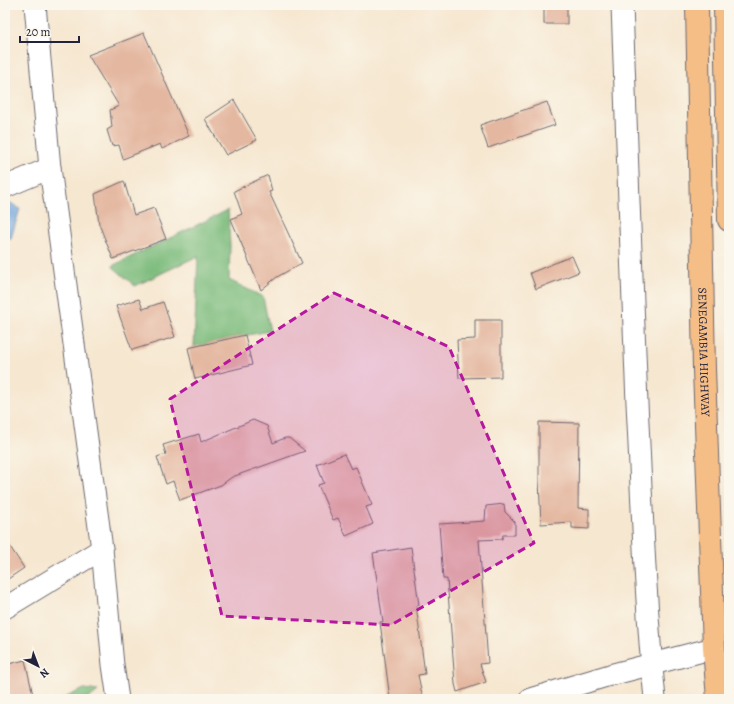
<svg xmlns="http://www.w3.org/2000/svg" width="734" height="704" font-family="Alegreya,serif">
  <rect width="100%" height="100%" fill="#fbf7ec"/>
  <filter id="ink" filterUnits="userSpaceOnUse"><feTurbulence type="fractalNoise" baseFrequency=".025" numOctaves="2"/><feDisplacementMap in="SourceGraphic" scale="8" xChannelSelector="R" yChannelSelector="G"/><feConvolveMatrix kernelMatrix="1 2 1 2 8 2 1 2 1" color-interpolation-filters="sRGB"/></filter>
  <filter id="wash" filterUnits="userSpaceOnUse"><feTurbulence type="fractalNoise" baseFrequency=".012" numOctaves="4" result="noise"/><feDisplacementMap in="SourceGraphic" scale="16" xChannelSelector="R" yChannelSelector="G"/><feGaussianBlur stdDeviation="0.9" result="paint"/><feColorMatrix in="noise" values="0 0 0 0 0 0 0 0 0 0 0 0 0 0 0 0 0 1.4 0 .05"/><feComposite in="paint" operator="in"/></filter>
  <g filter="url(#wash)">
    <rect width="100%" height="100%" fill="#f6e7d0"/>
    <g fill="#7dbc7d" stroke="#506f5c">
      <polygon points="228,210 230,246 229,280 263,297 270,331 236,337 194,347 198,256 135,286 112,266"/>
      <polygon points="84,689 98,691 88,699 62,699"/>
    </g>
    <polygon fill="#6ea2da" stroke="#48628a" points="11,203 20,209 11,238 5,239 5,208"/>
    <g id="blocks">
      <g fill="#e4b7a0">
        <rect x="544" y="5" width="23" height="19"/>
        <polygon points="144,33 189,136 162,149 160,144 123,159 119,145 112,146 107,130 112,127 110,110 119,106 88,55"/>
        <polygon points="234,100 257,140 226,155 205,119"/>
        <polygon points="547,102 555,125 488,148 480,125"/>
        <polygon points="268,175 272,191 269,192 302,263 277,277 261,290 231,219 242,214 234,191"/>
        <polygon points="124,181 134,215 154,208 166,239 113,259 99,224 95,194"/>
        <polygon points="572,256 579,272 536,289 530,273"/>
        <polygon points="139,299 143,309 163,302 175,337 132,350 116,306"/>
        <polygon points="475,320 501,320 501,377 459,378 457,340 475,339"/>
        <polygon points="245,335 252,365 195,379 188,348"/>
        <polygon points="253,420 267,426 273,443 285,438 289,438 305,451 232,477 221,485 180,500 173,481 166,484 157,457 166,454 163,445 199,434 201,442"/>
        <polygon points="539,422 579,423 578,508 589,509 589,529 572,528 572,522 541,524 539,480"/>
        <polygon points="344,454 351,469 356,467 372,505 366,507 373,524 346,536 338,518 333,520 318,485 324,483 317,465"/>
        <polygon points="504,504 505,512 515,522 515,535 503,535 502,539 479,540 488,663 480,664 486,682 457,692 455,684 447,579 443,579 439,524 485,521 486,506"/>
        <polygon points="5,539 24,568 5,581"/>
        <polygon points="411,547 419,605 416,605 425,674 418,675 423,699 390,699 380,622 383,622 373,553"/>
        <polygon points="25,660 33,695 17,699 5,699 5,665"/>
      </g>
    </g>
  </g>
  <g filter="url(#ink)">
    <use href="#blocks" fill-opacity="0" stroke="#6c676f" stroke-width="1"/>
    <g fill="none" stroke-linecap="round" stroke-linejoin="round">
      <g stroke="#6c676f" stroke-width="23">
        <g id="minor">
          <polyline points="35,5 50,168 102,549 113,665 118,699"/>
          <path d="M622,5C626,138 632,270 637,403C642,501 645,601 655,699"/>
          <polyline points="5,187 50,168"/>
          <polyline points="5,608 102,549"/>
          <polyline points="530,699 610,675 714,648"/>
        </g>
      </g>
      <g stroke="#6c676f" stroke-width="24">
        <g id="primary">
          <path id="s1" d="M697,5L704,369L714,648L718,699"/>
          <polyline points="725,5 729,220"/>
        </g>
      </g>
      <use href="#minor" stroke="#fff" stroke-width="21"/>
      <use href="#primary" stroke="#f6be87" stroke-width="22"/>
    </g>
  </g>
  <path fill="#b5179e" fill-opacity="0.2" stroke="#b5179e" stroke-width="3" stroke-dasharray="8 5" stroke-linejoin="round" d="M334,293L449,347L534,543L391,625L222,616L170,399Z"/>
  <g text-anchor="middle" stroke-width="3.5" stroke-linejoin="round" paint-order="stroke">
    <g font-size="12" fill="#22223b" stroke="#fbf7ec">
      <text dy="4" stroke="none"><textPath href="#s1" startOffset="347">SENEGAMBIA HIGHWAY</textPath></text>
    </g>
  </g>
  <rect width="734" height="704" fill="none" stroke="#fbf7ec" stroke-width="20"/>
  <g transform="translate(38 666) rotate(138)" stroke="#fbf7ec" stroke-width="3" paint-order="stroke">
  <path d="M0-3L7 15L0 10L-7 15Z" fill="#22223b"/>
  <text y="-6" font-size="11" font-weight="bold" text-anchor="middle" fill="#22223b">N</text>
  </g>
  <path d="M20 36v6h59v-6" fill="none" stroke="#22223b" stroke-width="2"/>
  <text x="26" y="36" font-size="12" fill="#22223b" stroke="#fbf7ec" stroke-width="3" paint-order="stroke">20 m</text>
</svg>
